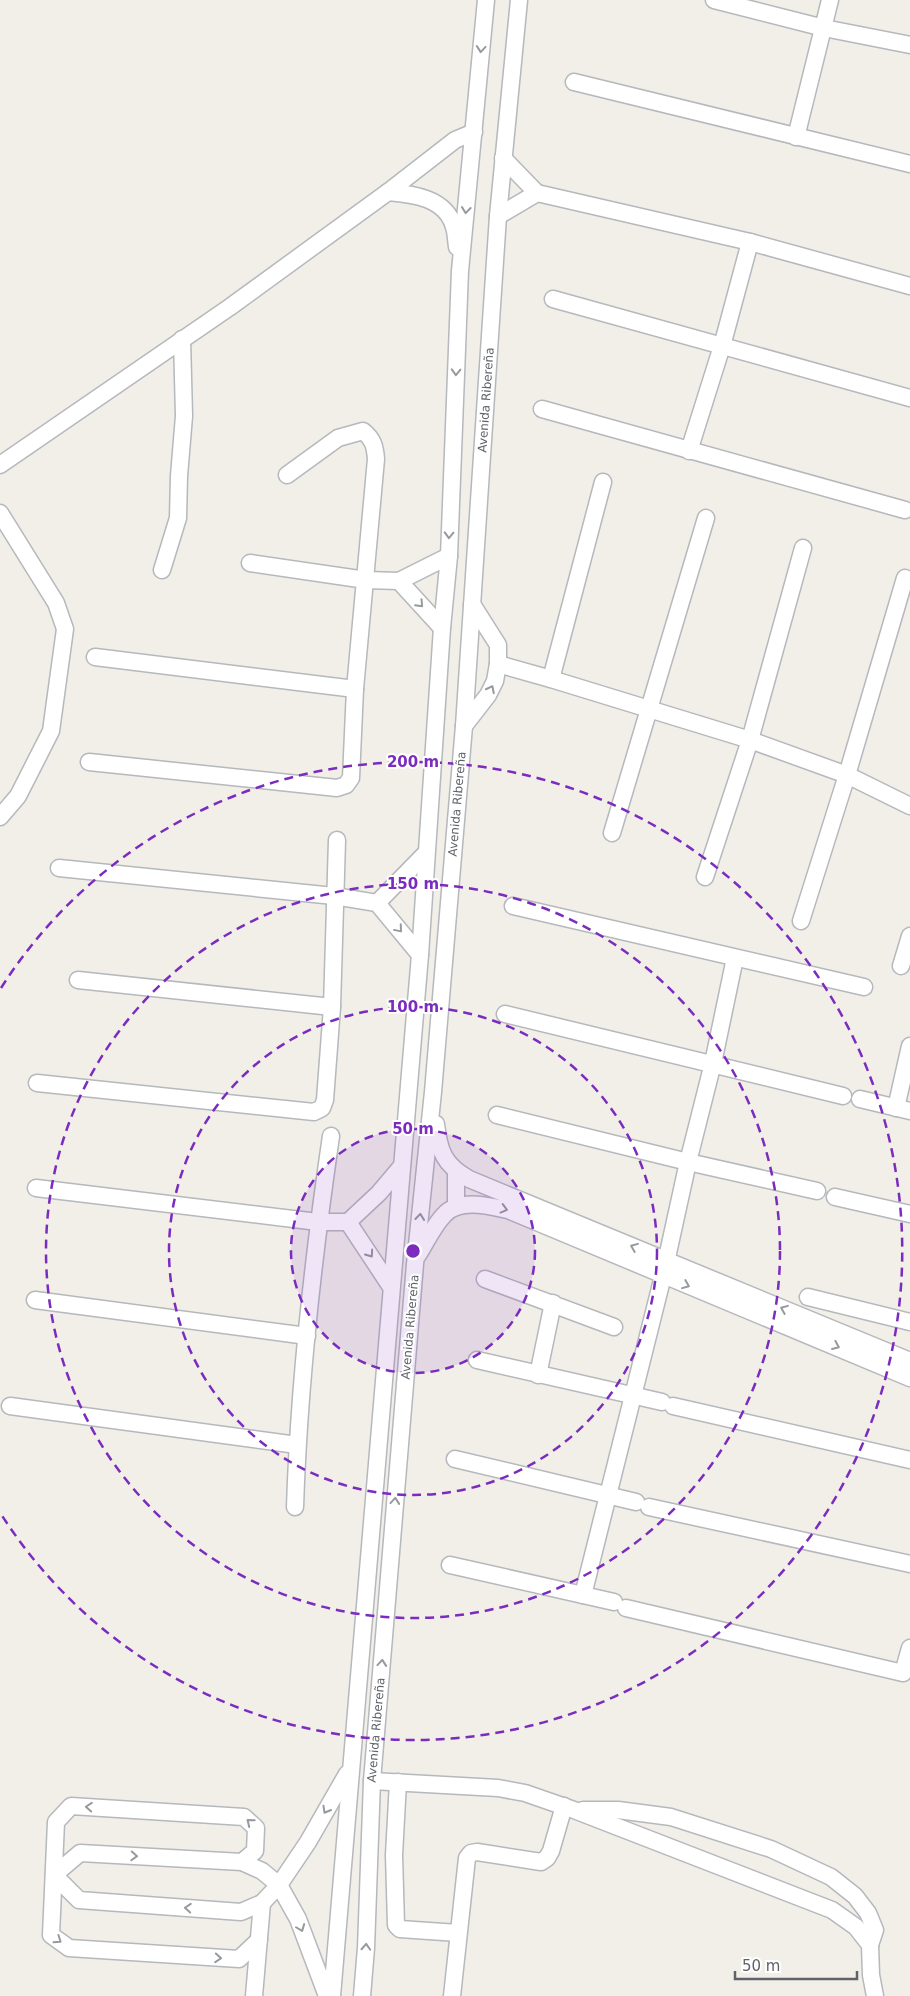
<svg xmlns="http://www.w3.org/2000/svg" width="910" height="1996" font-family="'DejaVu Sans',sans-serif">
  <rect width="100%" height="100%" fill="#f1efe8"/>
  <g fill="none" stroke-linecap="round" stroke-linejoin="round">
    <g stroke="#b5b8bc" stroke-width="19">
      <g id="minor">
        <polyline points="714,0 824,28 910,45"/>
        <polyline points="574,82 910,164"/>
        <polyline points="796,137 830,0"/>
        <polyline points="503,158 537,193 750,242 910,286"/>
        <path d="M388,192C413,194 446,198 454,227C456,233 456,240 457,247"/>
        <polyline points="498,216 537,193"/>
        <polyline points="553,299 910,398"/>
        <polyline points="542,409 905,510"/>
        <polyline points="689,451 722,346 750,242"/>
        <polyline points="0,465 230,307 388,192 455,140 474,132"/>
        <polyline points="0,513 56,603 65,629 51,731 18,796 0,817"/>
        <polyline points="250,563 366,580 399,581 449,556"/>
        <polyline points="162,570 178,518 179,476 184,416 182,339"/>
        <polyline points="399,581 442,628"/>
        <polyline points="95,657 355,689"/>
        <polyline points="498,664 551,679 603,482"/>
        <polyline points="551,679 750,740 847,775 910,806"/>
        <polyline points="464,726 488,695 495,681 498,664 498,645 472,604"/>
        <path d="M89,762L337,788L346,785L351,778L355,689L376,459C375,446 373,439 363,431L338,438L287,475"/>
        <polyline points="612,833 706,518"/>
        <polyline points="59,868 334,896 377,903 420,955"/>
        <polyline points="705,877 750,740 803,548"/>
        <polyline points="377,903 426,853"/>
        <polyline points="513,906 864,987"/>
        <polyline points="801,921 847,775 905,578"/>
        <polyline points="901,966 910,936"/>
        <polyline points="78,980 332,1007"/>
        <polyline points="505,1014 843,1096"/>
        <polyline points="37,1083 314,1112 322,1108 325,1100 332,1007 337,840"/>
        <polyline points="860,1099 910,1111"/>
        <polyline points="896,1108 910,1046"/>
        <polyline points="497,1115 688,1162 817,1191"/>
        <path d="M436,1124C439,1151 444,1165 469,1179L910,1361"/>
        <polyline points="36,1188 318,1222 348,1222 379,1193 401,1167"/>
        <polyline points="835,1197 910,1214"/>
        <polyline points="456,1207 456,1172"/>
        <polyline points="348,1222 391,1287"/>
        <path d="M418,1255C426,1243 433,1226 444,1215C459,1198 489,1206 508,1210C642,1267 776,1321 910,1378"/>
        <polyline points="485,1279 614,1327"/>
        <polyline points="808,1297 910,1322"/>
        <polyline points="35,1300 307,1336"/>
        <polyline points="477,1360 662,1402"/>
        <polyline points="538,1375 553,1303"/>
        <polyline points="10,1406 297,1445"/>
        <polyline points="673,1406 910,1460"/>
        <polyline points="455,1459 636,1502"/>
        <path d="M295,1507C299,1383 313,1259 331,1136"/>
        <polyline points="649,1507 910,1564"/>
        <polyline points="450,1565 583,1595 663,1276 688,1162 713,1063 735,958"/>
        <polyline points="583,1595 614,1602"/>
        <polyline points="626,1608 903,1673 910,1648"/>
        <polyline points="372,1781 498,1788 525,1793 574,1810 832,1910 856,1927 870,1945 871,1975 875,1996"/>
        <polyline points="398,1782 394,1855 396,1925 400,1929 458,1933"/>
        <polyline points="583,1810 618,1810 671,1817 771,1849 831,1877 855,1896 868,1913 875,1930 870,1945"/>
        <polyline points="242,1862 255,1851 256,1828 244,1817 71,1806 56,1822 51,1935 69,1948 239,1959 259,1940"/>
        <polyline points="254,1996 262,1903"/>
        <polyline points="327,1996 298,1919 279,1885 262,1871 242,1862 80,1853 54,1875 79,1900 241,1912 262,1903 279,1885 308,1842 347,1774"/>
        <polyline points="332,1996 420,955 442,628 449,556 460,271 486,0"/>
        <polyline points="362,1996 366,1948 372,1781 415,1264 433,1092 464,726 498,216 519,0"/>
        <polyline points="452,1996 467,1858 471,1853 477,1852 541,1862 547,1858 551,1851 564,1806"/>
      </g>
    </g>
    <use href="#minor" stroke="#fff" stroke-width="16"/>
  </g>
  <defs><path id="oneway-chevron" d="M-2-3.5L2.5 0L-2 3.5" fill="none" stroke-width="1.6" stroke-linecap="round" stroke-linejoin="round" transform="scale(1.25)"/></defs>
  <g stroke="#979a9d">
    <use href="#oneway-chevron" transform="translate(481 49) rotate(95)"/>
    <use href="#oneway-chevron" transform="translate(466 210) rotate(96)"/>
    <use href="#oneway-chevron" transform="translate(456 372) rotate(92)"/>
    <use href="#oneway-chevron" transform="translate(449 535) rotate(92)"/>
    <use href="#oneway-chevron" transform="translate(420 604) rotate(47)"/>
    <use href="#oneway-chevron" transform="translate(491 689) rotate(-63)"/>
    <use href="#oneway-chevron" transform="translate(399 929) rotate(50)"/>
    <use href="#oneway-chevron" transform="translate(504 1209) rotate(15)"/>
    <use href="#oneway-chevron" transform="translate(420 1217) rotate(-84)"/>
    <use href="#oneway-chevron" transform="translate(634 1247) rotate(-158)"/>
    <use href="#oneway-chevron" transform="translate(370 1254) rotate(55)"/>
    <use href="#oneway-chevron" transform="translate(686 1285) rotate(22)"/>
    <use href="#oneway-chevron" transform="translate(784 1309) rotate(-158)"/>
    <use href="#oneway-chevron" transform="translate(836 1346) rotate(23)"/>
    <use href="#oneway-chevron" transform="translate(395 1501) rotate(-85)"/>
    <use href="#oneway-chevron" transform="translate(382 1663) rotate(-85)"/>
    <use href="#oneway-chevron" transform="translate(89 1807) rotate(-176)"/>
    <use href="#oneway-chevron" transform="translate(326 1810) rotate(120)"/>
    <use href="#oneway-chevron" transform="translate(250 1822) rotate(-141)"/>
    <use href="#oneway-chevron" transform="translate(134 1856) rotate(3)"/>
    <use href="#oneway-chevron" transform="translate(188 1908) rotate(-176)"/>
    <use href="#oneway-chevron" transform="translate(301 1928) rotate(69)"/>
    <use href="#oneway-chevron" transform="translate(58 1940) rotate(35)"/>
    <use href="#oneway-chevron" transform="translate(366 1947) rotate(-87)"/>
    <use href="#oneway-chevron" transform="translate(218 1958) rotate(4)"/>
  </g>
  <circle cx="413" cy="1251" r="122" fill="#7b2cbf" fill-opacity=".12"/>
  <g fill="none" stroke="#7b2cbf" stroke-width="2.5" stroke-dasharray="9 6">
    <circle cx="413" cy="1251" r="122"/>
    <circle cx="413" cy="1251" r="244"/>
    <circle cx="413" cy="1251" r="367"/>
    <path d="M1 988A489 489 0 1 1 1 1514"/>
  </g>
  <g text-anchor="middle" stroke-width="4" stroke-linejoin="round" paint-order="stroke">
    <g font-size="12" fill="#5f6368" stroke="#fff">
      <text transform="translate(486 400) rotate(-86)" y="4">Avenida Ribereña</text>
      <text transform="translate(457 804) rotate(-85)" y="4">Avenida Ribereña</text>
      <text transform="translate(410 1327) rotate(-85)" y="4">Avenida Ribereña</text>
      <text transform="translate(376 1730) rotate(-85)" y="4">Avenida Ribereña</text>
    </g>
  </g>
  <circle cx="413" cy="1251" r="8" fill="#7b2cbf" stroke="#fff" stroke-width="2.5"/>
  <g font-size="15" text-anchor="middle" font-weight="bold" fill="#7b2cbf" stroke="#fff" stroke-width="4" stroke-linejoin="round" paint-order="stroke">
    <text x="413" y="767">200 m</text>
    <text x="413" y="889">150 m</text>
    <text x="413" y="1012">100 m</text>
    <text x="413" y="1134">50 m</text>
  </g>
  <path d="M735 1971v8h122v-8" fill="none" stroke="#5f6368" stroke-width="2.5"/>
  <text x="742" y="1971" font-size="15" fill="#5f6368" stroke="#ffffff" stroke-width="4" paint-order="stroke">50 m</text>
</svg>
